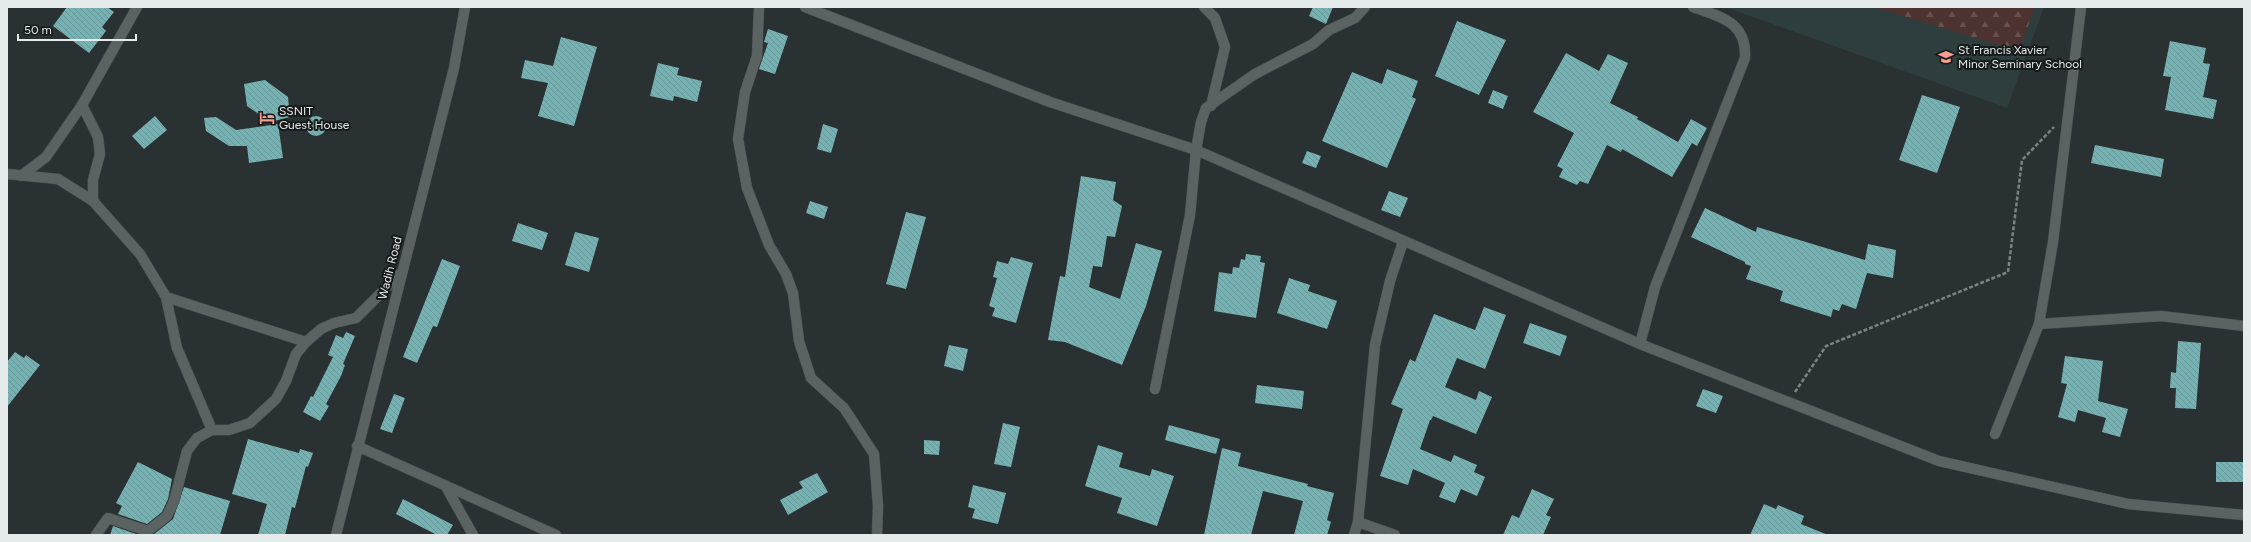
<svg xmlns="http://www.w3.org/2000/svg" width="2251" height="542" font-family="Figtree,sans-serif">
  <defs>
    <pattern id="forest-firs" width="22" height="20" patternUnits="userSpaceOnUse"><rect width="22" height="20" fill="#4d332f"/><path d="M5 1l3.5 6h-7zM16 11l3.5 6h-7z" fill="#66514d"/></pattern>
    <pattern id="building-back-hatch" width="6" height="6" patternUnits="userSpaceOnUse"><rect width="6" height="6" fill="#75b2b4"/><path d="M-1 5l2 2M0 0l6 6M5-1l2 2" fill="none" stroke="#699798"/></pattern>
  </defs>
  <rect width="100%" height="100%" fill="#2a3132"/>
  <polygon fill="#2e3d3d" points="1725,7 2044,7 2007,108"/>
  <polygon fill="url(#forest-firs)" points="1873,7 2035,7 2019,51"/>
  <g fill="url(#building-back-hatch)">
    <polygon points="67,7 107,7 114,12 102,27 106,31 89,53 53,26"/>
    <polygon points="1313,7 1333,7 1326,24 1309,16"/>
    <polygon points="1457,21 1506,40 1479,95 1435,76"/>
    <polygon points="768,29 788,36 775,74 759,69 768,43 764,42"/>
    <polygon points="561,37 597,47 574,126 538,116 548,83 521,78 525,60 553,66"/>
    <polygon points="2170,41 2206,48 2203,63 2210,64 2203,97 2217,100 2213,119 2165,110 2171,77 2163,76"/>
    <polygon points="1566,53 1599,71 1608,54 1628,63 1610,103 1638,117 1637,119 1678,142 1691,119 1707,128 1697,146 1692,143 1672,177 1622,149 1621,152 1607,145 1588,184 1580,181 1577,185 1559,177 1563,169 1557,166 1574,133 1533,112"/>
    <polygon points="658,63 679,68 677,75 702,81 697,102 674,96 673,101 650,96"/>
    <polygon points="1387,69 1418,81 1412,97 1416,99 1387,168 1322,141 1352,72 1382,84"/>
    <polygon points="265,80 288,97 290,117 270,122 247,106 244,84"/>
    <polygon points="1493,90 1508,96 1503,109 1488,103"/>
    <polygon points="1922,95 1960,107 1937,173 1899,160"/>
    <circle cx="316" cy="126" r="10"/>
    <polygon points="155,116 167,130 144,149 132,136"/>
    <polygon points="216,117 236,130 278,124 283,158 249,163 247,146 229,146 206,131 204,118"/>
    <polygon points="823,124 838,129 831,153 817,149"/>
    <polygon points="2095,145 2164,159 2161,177 2091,163"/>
    <polygon points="1307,151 1321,156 1316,168 1302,163"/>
    <polygon points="1081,176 1116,182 1113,200 1122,206 1115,237 1107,236 1102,267 1093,266 1089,287 1120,299 1136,243 1162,251 1146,306 1122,365 1065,342 1048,340 1060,276 1065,277"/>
    <polygon points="1389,191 1408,198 1400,217 1381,210"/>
    <polygon points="810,201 828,207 824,219 806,213"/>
    <polygon points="1705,208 1756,232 1757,227 1865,260 1868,244 1896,250 1893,278 1867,273 1856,309 1842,304 1839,311 1833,309 1831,317 1780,301 1783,291 1746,279 1751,266 1745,264 1745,262 1691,237"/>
    <polygon points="906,212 926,217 906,289 886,284"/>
    <polygon points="518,223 548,233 542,250 512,241"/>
    <polygon points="575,232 599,238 589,272 565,265"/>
    <polygon points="1246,254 1261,256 1260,262 1265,263 1256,318 1214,311 1219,272 1232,274 1233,267 1239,268 1241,259 1245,260"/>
    <polygon points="1011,257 1033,263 1016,323 992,316 995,308 989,306 997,278 993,277 997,261 1008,264"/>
    <polygon points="442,259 460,266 437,327 433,326 417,363 403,357"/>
    <polygon points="1289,278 1310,285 1308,291 1337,301 1327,329 1277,313"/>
    <polygon points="1484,307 1506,315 1485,369 1457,358 1445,387 1476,400 1479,391 1492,397 1476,434 1433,416 1431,420 1430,420 1420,449 1451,462 1454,455 1477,465 1474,472 1485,477 1477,496 1461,489 1455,503 1439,497 1445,483 1413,469 1408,485 1380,476 1403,409 1391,404 1410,359 1415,362 1434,314 1475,330"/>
    <polygon points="1530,323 1567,336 1560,356 1523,343"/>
    <polygon points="346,332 355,336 343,364 345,365 341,376 326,404 329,406 320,421 303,412 311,396 313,397 333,357 328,355 336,335 343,338"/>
    <polygon points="2178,341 2201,343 2196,409 2175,408 2176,388 2170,388 2171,372 2176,373"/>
    <polygon points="949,345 968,349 963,371 944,366"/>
    <polygon points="15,352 24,358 26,355 40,365 7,407 7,362"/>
    <polygon points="2065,356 2103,361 2098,401 2128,409 2120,437 2102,432 2106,418 2078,410 2075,422 2058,417 2067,384 2061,383"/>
    <polygon points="1257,385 1304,391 1302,409 1255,403"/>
    <polygon points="1703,389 1723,396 1716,413 1696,406"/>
    <polygon points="394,394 405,398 392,433 380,429"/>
    <polygon points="1003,423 1020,427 1011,467 994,464"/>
    <polygon points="1169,425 1220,439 1216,454 1165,440"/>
    <polygon points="248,439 299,453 300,449 313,453 308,467 306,466 295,508 292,507 285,535 258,535 267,504 232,494"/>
    <polygon points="924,440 940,441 939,455 924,454"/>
    <polygon points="1098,445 1123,453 1119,467 1150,476 1152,469 1174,476 1157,526 1117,513 1122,498 1085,486"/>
    <polygon points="1222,448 1241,453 1238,466 1308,484 1307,486 1334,493 1327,520 1331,522 1327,535 1294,535 1303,501 1263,491 1251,535 1204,535"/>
    <polygon points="138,462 172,479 168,499 162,512 147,524 118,514 122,506 116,503"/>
    <rect x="2216" y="462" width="28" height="20"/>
    <polygon points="817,473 828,492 788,515 780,500 803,488 799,482"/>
    <polygon points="973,485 1006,493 998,524 972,518 975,509 968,507"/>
    <polygon points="184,487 230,501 220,535 153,535 173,519"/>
    <polygon points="1532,489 1554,499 1546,515 1551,517 1543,535 1503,535 1512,515 1519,518"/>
    <polygon points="403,499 453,525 447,535 437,535 396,514"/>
    <polygon points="1764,504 1776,509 1778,505 1804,516 1801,524 1828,535 1750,535"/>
    <polygon points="113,526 139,535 110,535"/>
  </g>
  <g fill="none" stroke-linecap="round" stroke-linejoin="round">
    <g stroke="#4a4f4f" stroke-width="11">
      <g id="minor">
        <polyline points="759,7 757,56 745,92 738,139 747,188 769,245 786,274 793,293 799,341 811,378 844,408 874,454 878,506 877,535"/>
        <polyline points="805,7 1050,102 1196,150 1640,344 1939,461 2128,504 2244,515"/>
        <polyline points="1204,7 1215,18 1225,47 1211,106"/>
        <polyline points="82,105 98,137 100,154 93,180 93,201 140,254 166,297 177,348 212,430"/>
        <polyline points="7,174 58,179 93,201"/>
        <polyline points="21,176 46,157 82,105 137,7"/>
        <polyline points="166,297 306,342"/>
        <polyline points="2039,324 2161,316 2244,326"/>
        <path d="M1640,344L1655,287L1745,58C1747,22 1721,17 1693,7"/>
        <polyline points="1155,389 1190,215 1196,150 1201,122 1206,108 1255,74 1313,44 1329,30 1355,18 1365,7"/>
        <polyline points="1995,434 2039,324 2053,242 2081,7"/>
        <polyline points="357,446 556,535"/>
        <polyline points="445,485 473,535"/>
        <polyline points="1358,522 1395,535"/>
        <polyline points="96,535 108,518 148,531 167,516 174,501 187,451 197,438 212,430 229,430 250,423 276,399 286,381 296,354 306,342 321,329 334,323 356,318 402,272"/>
        <polyline points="336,535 454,68 465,7"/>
        <polyline points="1354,535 1358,522 1375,345 1390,281 1403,242"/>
      </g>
    </g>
    <polyline stroke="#7c8282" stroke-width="2.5" stroke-dasharray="4 2" stroke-linecap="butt" points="1795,392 1826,346 2008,272 2022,160 2054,127"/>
    <use href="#minor" stroke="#5a6262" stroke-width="10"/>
  </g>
  <defs>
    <g id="school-bare" transform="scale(1.2)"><path d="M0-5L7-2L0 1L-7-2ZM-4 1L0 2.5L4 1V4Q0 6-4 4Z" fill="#f59d8f" stroke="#151919" stroke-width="2.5" paint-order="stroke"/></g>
    <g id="hotel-bare" transform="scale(1.2)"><path d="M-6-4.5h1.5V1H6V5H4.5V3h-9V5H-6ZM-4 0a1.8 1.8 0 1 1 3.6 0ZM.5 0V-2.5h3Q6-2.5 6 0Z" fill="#f59d8f" stroke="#151919" stroke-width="2.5" paint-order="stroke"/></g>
  </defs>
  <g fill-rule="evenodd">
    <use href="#school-bare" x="1946" y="57"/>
    <use href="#hotel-bare" x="267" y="118"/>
  </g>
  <g text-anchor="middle" stroke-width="4" stroke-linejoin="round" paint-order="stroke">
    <g font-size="12" fill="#e5eaea" stroke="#151919" text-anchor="start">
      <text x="1958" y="54">St Francis Xavier<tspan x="1958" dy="14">Minor Seminary School</tspan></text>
      <text x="279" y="115">SSNIT<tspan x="279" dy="14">Guest House</tspan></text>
    </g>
    <g font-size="12" fill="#e5eaea" stroke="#151919">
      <text transform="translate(390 268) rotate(-76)" y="4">Wadih Road</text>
    </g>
  </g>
  <rect width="2251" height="542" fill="none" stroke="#e5eaea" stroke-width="16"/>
  <path d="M18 34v6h118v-6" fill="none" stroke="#e5eaea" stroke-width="2"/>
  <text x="24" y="34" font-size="12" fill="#e5eaea" stroke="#151919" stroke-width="3" paint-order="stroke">50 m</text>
</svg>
